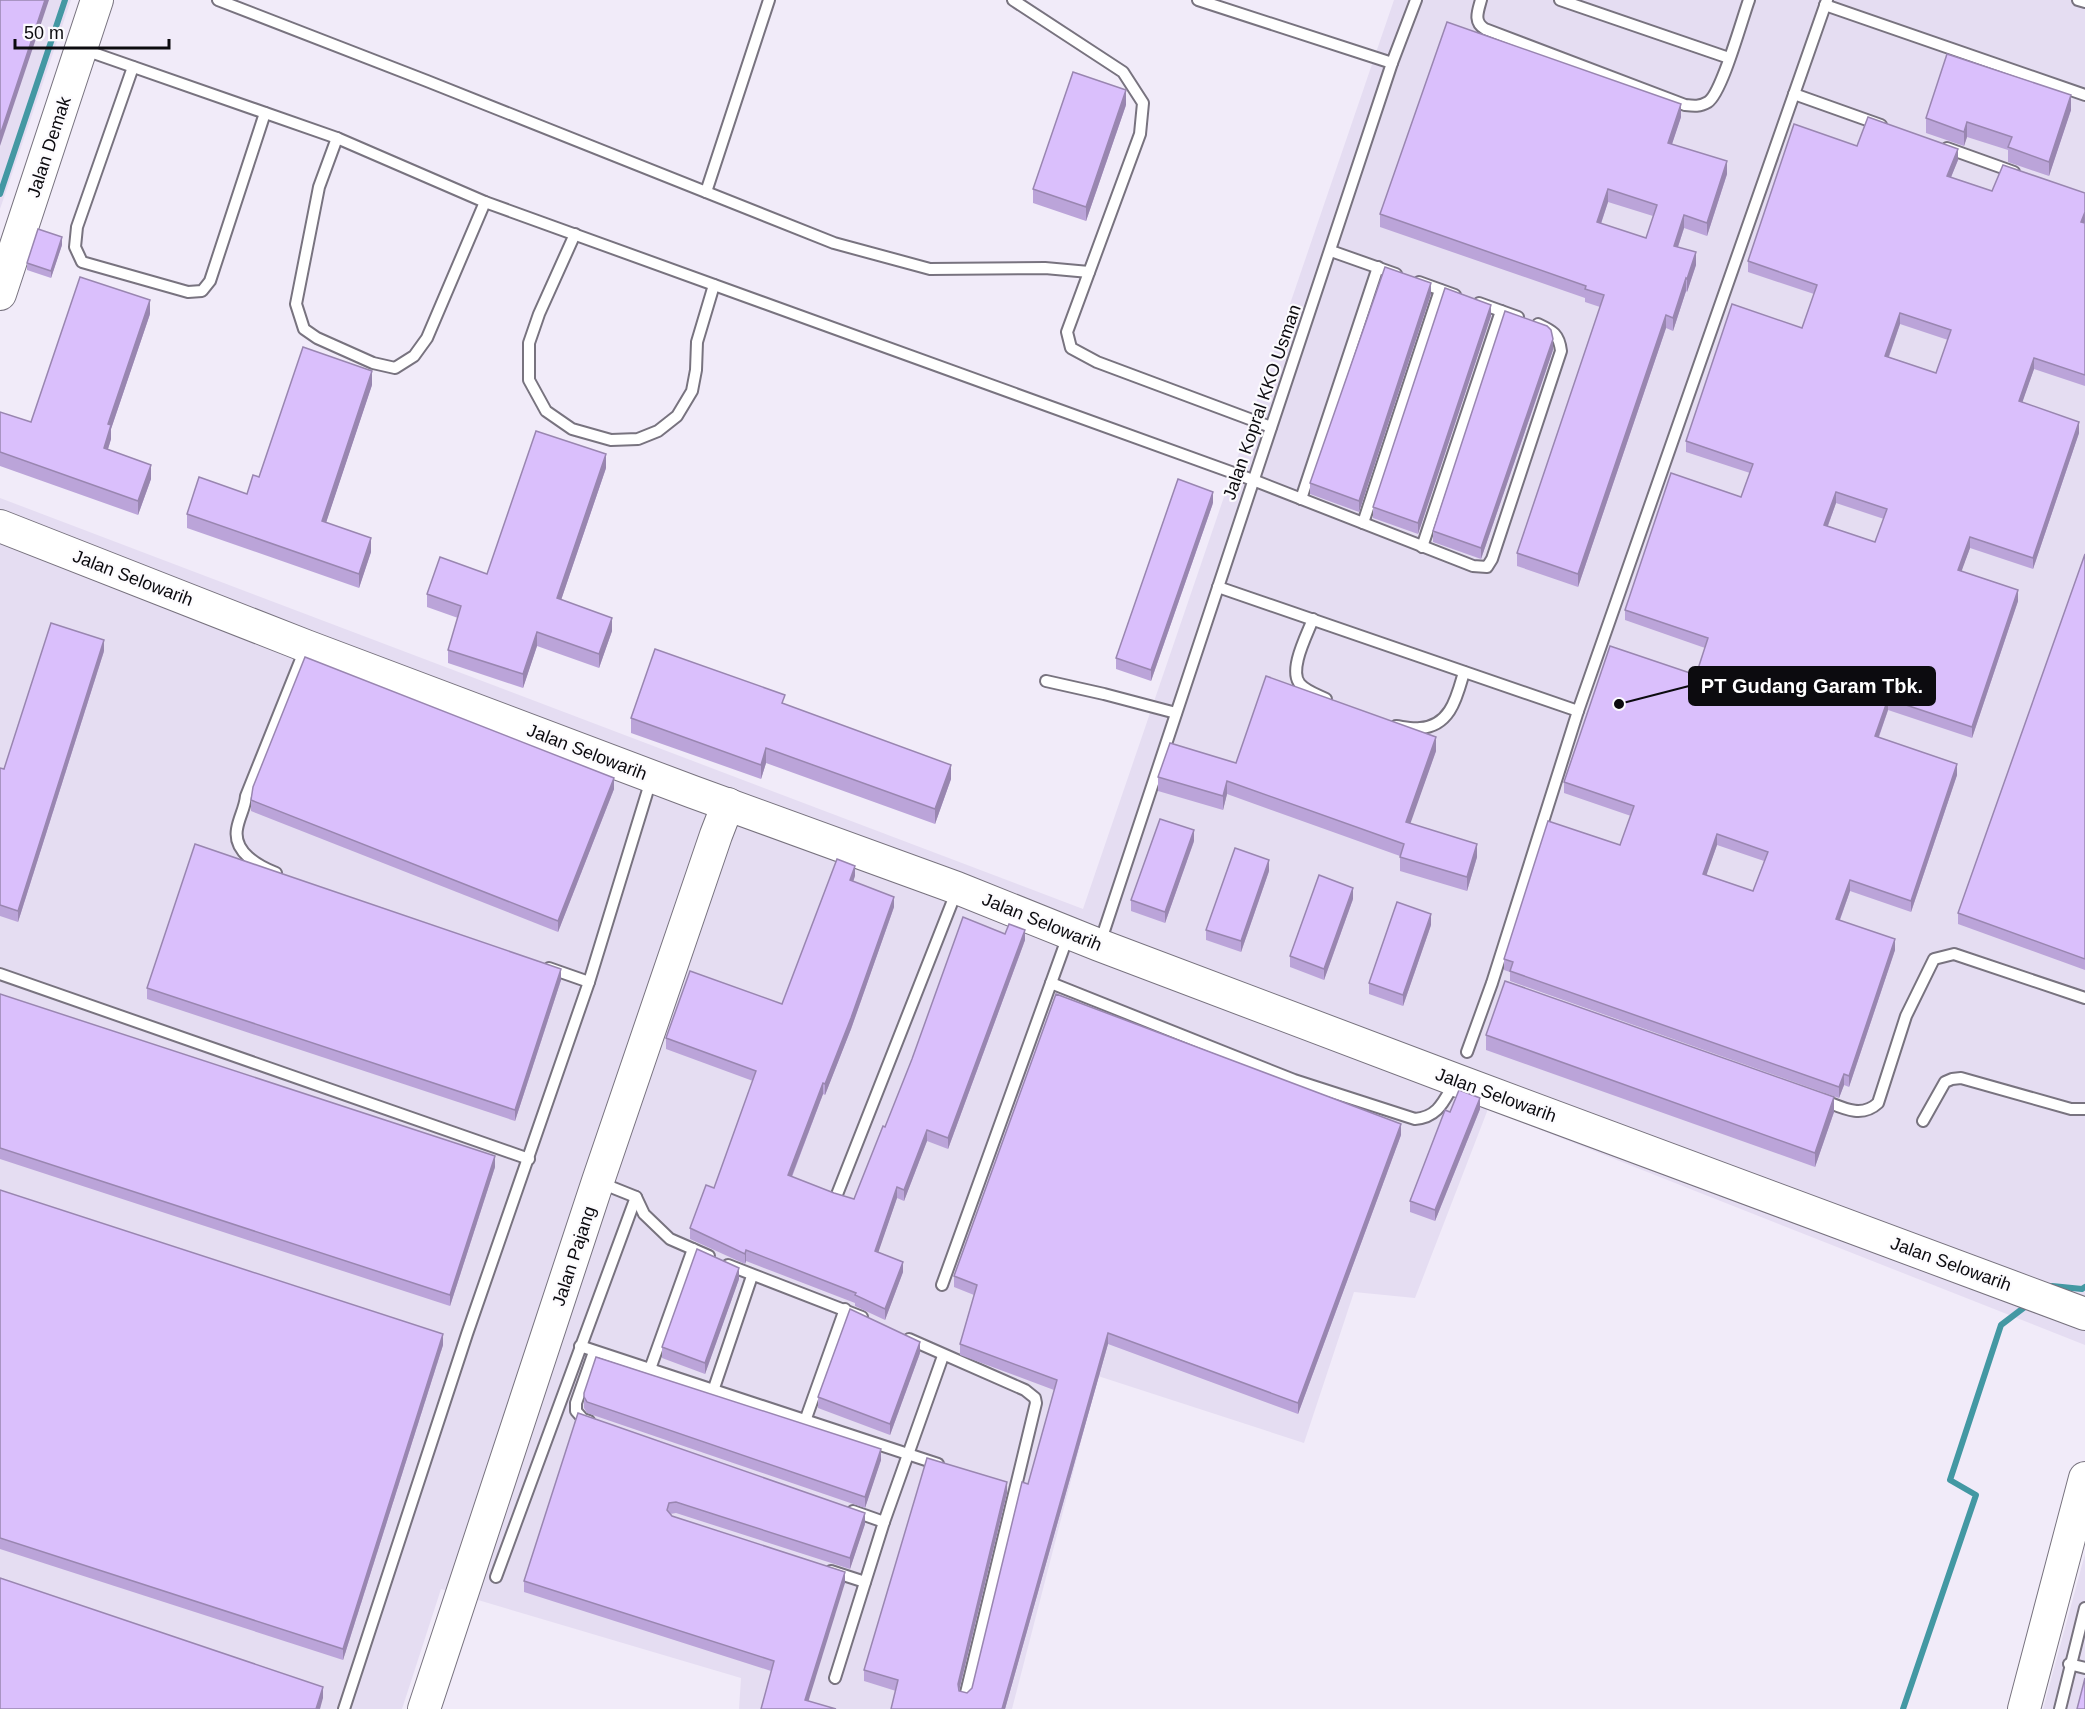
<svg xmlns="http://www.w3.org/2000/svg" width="2085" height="1709" font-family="Arial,sans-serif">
  <rect width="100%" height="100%" fill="#f1ebf9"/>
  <g fill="#e5ddf2">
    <polygon points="0,0 71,0 0,209"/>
    <polygon points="1394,0 2085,0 2085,1345 1488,1109 1415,1298 1354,1292 1304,1443 1098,1376 1012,1709 739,1709 741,1678 441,1589 402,1709 0,1709 0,498 1083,909"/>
    <polygon points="2085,1554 2085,1709 2043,1709"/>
  </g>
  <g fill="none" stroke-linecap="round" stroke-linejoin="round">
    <g stroke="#4398a3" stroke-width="6">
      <polyline points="0,194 65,0"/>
      <polyline points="2050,1288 2052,1286 2082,1289 2085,1287"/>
      <polyline points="1903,1709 1976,1495 1950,1480 2001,1325 2030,1303"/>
    </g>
    <g stroke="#78737f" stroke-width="14">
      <g id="lane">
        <polyline points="218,0 427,81 834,243 930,269 1045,268 1089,272"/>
        <polyline points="1013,0 1123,72 1143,103 1140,134 1067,332 1071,348 1097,362 1271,427"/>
        <path d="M1481,0C1478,11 1473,22 1485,29L1685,105C1693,106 1700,107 1708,102C1722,93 1742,19 1749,0"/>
        <polyline points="1560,0 1729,58"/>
        <polyline points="2078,0 2085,2"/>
        <polyline points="1825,5 2085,95"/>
        <path d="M82,49L337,138L485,202L1253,480L1473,566L1487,567L1492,559L1561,351C1559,334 1553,331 1538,324"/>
        <polyline points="1392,63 1416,0"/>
        <polyline points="133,67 77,227 75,247 82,262 188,292 202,291 210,281 265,113"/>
        <polyline points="1794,94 1881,125"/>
        <polyline points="337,138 319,187 296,304 304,329 317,338 373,363 395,368 414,356 427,338 485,202"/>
        <polyline points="1947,148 2014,172"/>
        <polyline points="706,192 769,0"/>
        <polyline points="575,234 539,314 529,343 529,380 546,411 572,429 611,440 638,439 658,431 677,416 692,391 696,370 697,342 714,285"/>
        <polyline points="1331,251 1396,274"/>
        <polyline points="1419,282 1455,295"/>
        <polyline points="1479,303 1518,317"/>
        <polyline points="1301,499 1378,267"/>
        <polyline points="1363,523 1440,290"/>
        <polyline points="1422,547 1501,311"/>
        <polyline points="1218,587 1578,711"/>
        <path d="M1313,619C1307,635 1288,670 1300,684C1306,691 1318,695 1326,699"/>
        <polyline points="1046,681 1104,694 1176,713"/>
        <path d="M1396,726C1404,727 1412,729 1420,728C1451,726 1457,696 1464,672"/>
        <path d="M276,873C258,866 233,852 237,829C239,817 245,808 246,796L305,649"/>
        <polyline points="1100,943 1392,63 1198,0"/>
        <polyline points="549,968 589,982"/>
        <polyline points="0,974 529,1159"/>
        <path d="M1051,983L1294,1080L1415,1119C1439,1117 1444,1100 1455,1082"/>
        <polyline points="1467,1052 1492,983 1578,711 1827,0"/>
        <path d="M1823,1100C1841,1107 1861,1119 1878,1103L1906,1016L1934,959L1954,954L2085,998"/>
        <polyline points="1923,1121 1945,1082 1952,1079 1961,1078 2071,1109 2085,1109"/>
        <polyline points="601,1183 636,1197 644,1214 670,1239 709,1256"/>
        <polyline points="836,1197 957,890"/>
        <polyline points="728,1265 862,1317"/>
        <polyline points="942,1285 1068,936"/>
        <polyline points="909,1339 1025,1390 1035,1398 1036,1403 965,1697"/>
        <polyline points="580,1346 938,1464"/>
        <polyline points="650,1369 693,1249"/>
        <polyline points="713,1391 752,1276"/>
        <polyline points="589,1421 583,1419 576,1411 576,1403 594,1352"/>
        <polyline points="805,1421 845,1309"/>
        <polyline points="853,1511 884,1522"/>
        <polyline points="831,1571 865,1582"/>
        <polyline points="496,1577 636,1197"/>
        <polyline points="2069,1664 2085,1668"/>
        <polyline points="835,1678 884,1522 943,1356"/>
        <polyline points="344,1709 467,1334 589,982 651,780"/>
        <polyline points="2060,1709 2085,1608"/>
      </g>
    </g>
    <g stroke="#78737f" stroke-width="34">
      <g id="secondary">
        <polyline points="0,294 97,0"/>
        <polyline points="0,526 306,646 693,792 957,888 1099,945 1456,1080 2085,1314"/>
        <polyline points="424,1709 598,1181 716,835 728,804"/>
        <polyline points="2024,1709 2085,1478"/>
      </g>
    </g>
    <use href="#lane" stroke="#fff" stroke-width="10"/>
    <use href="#secondary" stroke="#fff" stroke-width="32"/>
  </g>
  <g fill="#bba4d9" fill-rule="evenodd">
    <polygon points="1126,105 1086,221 1033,203 1033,189"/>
    <polygon points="2071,110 2049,176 2008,162 2008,150 1967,137 1964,146 1926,133 1926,118"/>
    <path d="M1681,117L1672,144L1727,174L1707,236L1684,228L1678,247L1696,265L1687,292L1686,291L1673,331L1666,328L1578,587L1517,566V553L1600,307L1585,302V298L1380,227V214ZM1608,202L1653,216L1646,238L1601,224Z"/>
    <path d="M1857,146L1958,160L1951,177L1992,191L2085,193V386L2034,369L2022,402L2079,433L2033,569L1970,548L1961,571L2018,601L1972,738L1888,710L1879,737L1957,775L1911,912L1850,891L1840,920L1895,950L1849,1087L1844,1085L1839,1098L1510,981V972L1504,970V959L1620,845L1631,816L1564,793V782L1696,675L1705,648L1625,620V610L1741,497L1750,473L1686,452V441L1802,328L1814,294L1748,272V261ZM1900,324L1948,340L1936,373L1889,357ZM1836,503L1884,519L1875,542L1828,526ZM1717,845L1764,861L1753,891L1706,875Z"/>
    <polygon points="62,245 51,278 27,270 27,263"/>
    <polygon points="1431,294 1359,512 1310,494 1310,483"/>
    <polygon points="150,314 111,429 111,439 108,449 151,479 138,515 0,466 0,412 31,422"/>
    <polygon points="1491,316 1418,534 1373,518 1373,507"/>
    <polygon points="1553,350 1481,559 1433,542 1433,531"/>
    <polygon points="372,385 326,522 371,552 359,588 187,528 187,514 247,494 259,477"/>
    <polygon points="606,468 561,600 612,631 599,668 537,646 523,688 448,663 448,650 458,618 427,607 427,594 487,574"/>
    <polygon points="1213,503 1151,681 1116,669 1116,658"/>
    <polygon points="2085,554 2085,970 1958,924 1958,913"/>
    <polygon points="104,651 18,922 0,916 0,768 4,769"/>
    <polygon points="785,705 951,779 935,824 766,763 761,779 631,733 631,718"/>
    <polygon points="1436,751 1410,823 1477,857 1467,891 1400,871 1400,856 1227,794 1223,810 1158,791 1158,777 1236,763"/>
    <polygon points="614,789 558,932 251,811 251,800"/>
    <polygon points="1194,841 1165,923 1131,911 1131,900"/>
    <polygon points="1269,871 1241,952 1206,940 1206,930"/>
    <polygon points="855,876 853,881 894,907 851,1029 825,1095 823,1094 792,1177 834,1193 854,1199 885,1127 1005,934 1025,940 948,1149 927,1141 904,1201 897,1198 878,1252 903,1272 885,1320 855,1306 855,1303 746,1261 745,1264 690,1239 690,1228 714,1188 753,1081 666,1049 666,1038 782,1004"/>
    <polygon points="1353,899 1324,980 1290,967 1290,956"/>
    <polygon points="1431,925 1403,1006 1369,994 1369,983"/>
    <polygon points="561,980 515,1121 147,999 147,988"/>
    <polygon points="0,994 495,1167 450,1306 0,1159"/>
    <polygon points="1486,1035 1834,1112 1815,1167 1486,1050"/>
    <polygon points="1480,1109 1435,1221 1410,1212 1410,1201 1450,1112"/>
    <polygon points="1401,1135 1298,1414 1108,1344 1005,1709 891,1709 896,1691 864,1681 864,1670 1007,1493 959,1690 959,1691 967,1693 972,1688 1054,1390 960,1355 960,1344 974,1295 954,1287 954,1276"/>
    <polygon points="0,1190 443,1345 343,1660 0,1549"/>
    <polygon points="739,1279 705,1374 662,1358 662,1347"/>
    <polygon points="920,1353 890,1435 818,1408 818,1397"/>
    <polygon points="584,1393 881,1460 865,1508 587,1413 584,1408"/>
    <polygon points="578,1413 865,1524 850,1569 676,1513 670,1514 672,1516 845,1583 761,1709 771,1671 524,1592 524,1581"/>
  </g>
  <g fill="#9986b0">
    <polygon points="45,0 49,0 0,146 0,135"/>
    <polygon points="1126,90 1126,105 1086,221 1086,207"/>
    <polygon points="2071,95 2071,110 2049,176 2049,162"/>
    <polygon points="1681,104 1681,117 1668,156 1668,143"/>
    <polygon points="1967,122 1967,137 1964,146 1964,132"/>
    <polygon points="1958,149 1958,160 1947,187 1947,176"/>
    <polygon points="1727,161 1727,174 1707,236 1707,223"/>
    <polygon points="1608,189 1608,202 1597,235 1597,222"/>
    <polygon points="2085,212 2085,223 2081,222"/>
    <polygon points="1684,215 1684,228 1674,259 1674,246"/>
    <polygon points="62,237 62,245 51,278 51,271"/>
    <polygon points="1696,252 1696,265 1687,292 1687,279"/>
    <polygon points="1686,278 1686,291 1673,331 1673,318"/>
    <polygon points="1431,283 1431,294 1359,512 1359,501"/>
    <polygon points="150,300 150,314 111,429 111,439 104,462 104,448 108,424"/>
    <polygon points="1491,305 1491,316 1418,534 1418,523"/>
    <polygon points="1900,313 1900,324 1885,367 1885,356"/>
    <polygon points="1666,315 1666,328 1578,587 1578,574"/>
    <polygon points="1553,339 1553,350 1481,559 1481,548"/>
    <polygon points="2034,358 2034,369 2019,412 2019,401"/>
    <polygon points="372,371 372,385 322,535 322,521"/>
    <polygon points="2079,422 2079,433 2033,569 2033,558"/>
    <polygon points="606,454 606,468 557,612 557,598"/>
    <polygon points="151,465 151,479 138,515 138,501"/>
    <polygon points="1213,492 1213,503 1151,681 1151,670"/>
    <polygon points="1836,492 1836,503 1824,536 1824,525"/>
    <polygon points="1970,537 1970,548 1958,581 1958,570"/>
    <polygon points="371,538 371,552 359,588 359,574"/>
    <polygon points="2018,590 2018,601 1972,738 1972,727"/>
    <polygon points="612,618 612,631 599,668 599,654"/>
    <polygon points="537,632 537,646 523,688 523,674"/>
    <polygon points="104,640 104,651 18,922 18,911"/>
    <polygon points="1888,699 1888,710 1875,747 1875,736"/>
    <polygon points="1436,737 1436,751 1406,836 1406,822"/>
    <polygon points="766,748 766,763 761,779 761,765"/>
    <polygon points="1957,764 1957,775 1911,912 1911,901"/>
    <polygon points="951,765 951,779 935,824 935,809"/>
    <polygon points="614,778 614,789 558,932 558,921"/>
    <polygon points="1227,781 1227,794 1223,810 1223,796"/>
    <polygon points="1194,830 1194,841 1165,923 1165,912"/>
    <polygon points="1717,834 1717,845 1703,885 1703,874"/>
    <polygon points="1477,844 1477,857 1467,891 1467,877"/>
    <polygon points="1269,860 1269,871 1241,952 1241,941"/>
    <polygon points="855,866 855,876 850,891 850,880"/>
    <polygon points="1850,880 1850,891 1836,930 1836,919"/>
    <polygon points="1353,888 1353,899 1324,980 1324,969"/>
    <polygon points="894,897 894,907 851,1029 825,1095 825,1084"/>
    <polygon points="1431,914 1431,925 1403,1006 1403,995"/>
    <polygon points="1025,930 1025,940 948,1149 948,1138"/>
    <polygon points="1895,939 1895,950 1849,1087 1849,1076"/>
    <polygon points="561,969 561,980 515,1121 515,1110"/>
    <polygon points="1844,1074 1844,1085 1839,1098 1839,1087"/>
    <polygon points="823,1083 823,1094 788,1186 788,1175"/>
    <polygon points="1834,1097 1834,1112 1815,1167 1815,1153"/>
    <polygon points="1480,1098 1480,1109 1435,1221 1435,1210"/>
    <polygon points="1401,1124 1401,1135 1298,1414 1298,1403"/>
    <polygon points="927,1130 927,1141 904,1201 904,1190"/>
    <polygon points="495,1156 495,1167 450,1306 450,1295"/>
    <polygon points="897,1187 897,1198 875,1262 875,1251"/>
    <polygon points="746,1250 746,1261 745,1264 745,1254"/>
    <polygon points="903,1262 903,1272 885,1320 885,1309"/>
    <polygon points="739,1268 739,1279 705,1374 705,1363"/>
    <polygon points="1108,1333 1108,1344 1005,1709 1002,1709"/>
    <polygon points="443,1334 443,1345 343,1660 343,1649"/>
    <polygon points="920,1342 920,1353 890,1435 890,1424"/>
    <polygon points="881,1449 881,1460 865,1508 865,1497"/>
    <polygon points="1007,1482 1007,1493 958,1695 958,1684"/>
    <polygon points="865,1513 865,1524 850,1569 850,1558"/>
    <polygon points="845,1572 845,1583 806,1709 805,1700"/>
    <polygon points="323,1687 323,1698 320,1709 316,1709"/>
  </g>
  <g fill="#dabffc" stroke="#9986b0" stroke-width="1.5" fill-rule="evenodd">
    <polygon points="0,0 45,0 0,135"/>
    <path d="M1447,22L1681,104L1668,143L1727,161L1707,223L1684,215L1674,246L1696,252L1687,279L1686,278L1673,318L1666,315L1578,574L1517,553L1604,295L1585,289L1586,286L1380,214ZM1608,189L1657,205L1646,238L1597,222Z"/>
    <polygon points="1947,54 2071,95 2049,162 2008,147 2012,137 1967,122 1964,132 1926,118"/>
    <polygon points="1073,72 1126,90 1086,207 1033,189"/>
    <path d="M1868,117L1958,149L1947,176L1992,191L2003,165L2085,193V212L2081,222L2085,223V375L2034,358L2019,401L2079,422L2033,558L1970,537L1958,570L2018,590L1972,727L1888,699L1875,736L1957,764L1911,901L1850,880L1836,919L1895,939L1849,1076L1844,1074L1839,1087L1510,971L1513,962L1504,959L1548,821L1620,845L1634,806L1564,782L1610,646L1696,675L1708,638L1625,610L1671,473L1741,497L1753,464L1686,441L1732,304L1802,328L1817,285L1748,261L1794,124L1857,146ZM1900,313L1951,330L1936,373L1885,356ZM1836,492L1887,509L1875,542L1824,525ZM1717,834L1768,852L1753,891L1703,874Z"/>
    <polygon points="38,229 62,237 51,271 27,263"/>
    <polygon points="1385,267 1431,283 1359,501 1310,483"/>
    <polygon points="80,277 150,300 108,424 111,425 104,448 151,465 138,501 0,452 0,412 31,422"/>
    <polygon points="1445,288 1491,305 1418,523 1373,507"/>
    <polygon points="1505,311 1547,326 1551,330 1553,339 1481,548 1433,531"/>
    <polygon points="303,347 372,371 322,521 371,538 359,574 187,514 199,477 247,494 253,475 259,477"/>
    <polygon points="536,431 606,454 557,598 612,618 599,654 537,632 523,674 448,650 461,606 427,594 440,557 487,574"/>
    <polygon points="1178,479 1213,492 1151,670 1116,658"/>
    <polygon points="2085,554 2085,959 1958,913"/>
    <polygon points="51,623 104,640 18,911 0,905 0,768 4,769"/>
    <polygon points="655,649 785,695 782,703 951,765 935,809 766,748 761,765 631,718"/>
    <polygon points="305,657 614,778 558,921 251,800 253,787"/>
    <polygon points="1266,676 1436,737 1406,822 1477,844 1467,877 1400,857 1404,844 1227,781 1223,796 1158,777 1170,743 1236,763"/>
    <polygon points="1160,819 1194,830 1165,912 1131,900"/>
    <polygon points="195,844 561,969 515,1110 147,988"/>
    <polygon points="1235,848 1269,860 1241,941 1206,930"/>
    <polygon points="837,859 855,866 850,880 894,897 851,1018 825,1084 823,1083 788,1175 834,1193 854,1199 883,1126 885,1127 912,1059 963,917 1005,934 1009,924 1025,930 948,1138 927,1130 904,1190 897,1187 875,1251 903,1262 885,1309 855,1295 856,1293 746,1250 745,1254 690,1228 706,1185 714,1188 756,1071 666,1038 690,971 782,1004"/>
    <polygon points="1319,875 1353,888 1324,969 1290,956"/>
    <polygon points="1397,902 1431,914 1403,995 1369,983"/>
    <polygon points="1505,981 1834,1097 1815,1153 1486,1035"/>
    <polygon points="0,994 495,1156 450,1295 0,1148"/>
    <polygon points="1056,994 1401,1124 1298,1403 1108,1333 1002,1709 891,1709 898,1680 864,1670 927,1458 1007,1482 958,1684 959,1691 967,1693 972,1688 1022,1482 1028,1484 1057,1380 960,1344 977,1285 954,1276"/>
    <polygon points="1459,1090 1480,1098 1435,1210 1410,1201 1445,1110 1450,1112"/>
    <polygon points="0,1190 443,1334 343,1649 0,1538"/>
    <polygon points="697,1249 739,1268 705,1363 662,1347"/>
    <polygon points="850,1309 920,1342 890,1424 818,1397"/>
    <polygon points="596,1357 881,1449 865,1497 587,1402 584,1397 584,1393"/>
    <polygon points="578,1413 865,1513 850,1558 676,1502 669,1503 667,1510 672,1516 845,1572 805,1700 836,1709 761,1709 774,1661 524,1581"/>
    <polygon points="0,1578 323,1687 316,1709 0,1709"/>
    <polygon points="2085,1678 2085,1709 2077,1709"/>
  </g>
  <g text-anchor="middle" stroke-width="4.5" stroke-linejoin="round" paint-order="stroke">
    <g font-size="18" fill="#0c0b0f" stroke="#fcfbfe">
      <text transform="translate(49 147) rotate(-72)" y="6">Jalan Demak</text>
      <text transform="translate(1262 402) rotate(-71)" y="6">Jalan Kopral KKO Usman</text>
      <text transform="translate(133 578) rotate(21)" y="6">Jalan Selowarih</text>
      <text transform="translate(587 752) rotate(21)" y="6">Jalan Selowarih</text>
      <text transform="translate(1042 922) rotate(22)" y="6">Jalan Selowarih</text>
      <text transform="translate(1496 1095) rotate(20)" y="6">Jalan Selowarih</text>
      <text transform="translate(574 1256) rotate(-72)" y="6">Jalan Pajang</text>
      <text transform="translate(1951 1264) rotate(20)" y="6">Jalan Selowarih</text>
    </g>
  </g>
  <path fill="none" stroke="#0c0b0f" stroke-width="2" d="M1619 704L1689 686"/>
  <circle fill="#0c0b0f" stroke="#fcfbfe" stroke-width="2" cx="1619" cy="704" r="6"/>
  <rect fill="#0c0b0f" stroke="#0c0b0f" stroke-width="2" x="1689" y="667" width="246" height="38" rx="6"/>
  <g font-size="20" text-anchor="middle" font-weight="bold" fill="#fff">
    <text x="1812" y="693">PT Gudang Garam Tbk.</text>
  </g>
  <path d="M15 39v9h154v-9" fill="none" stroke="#0c0b0f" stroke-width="3"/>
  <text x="24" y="39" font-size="18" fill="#0c0b0f" stroke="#fcfbfe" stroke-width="4.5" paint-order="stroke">50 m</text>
</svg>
